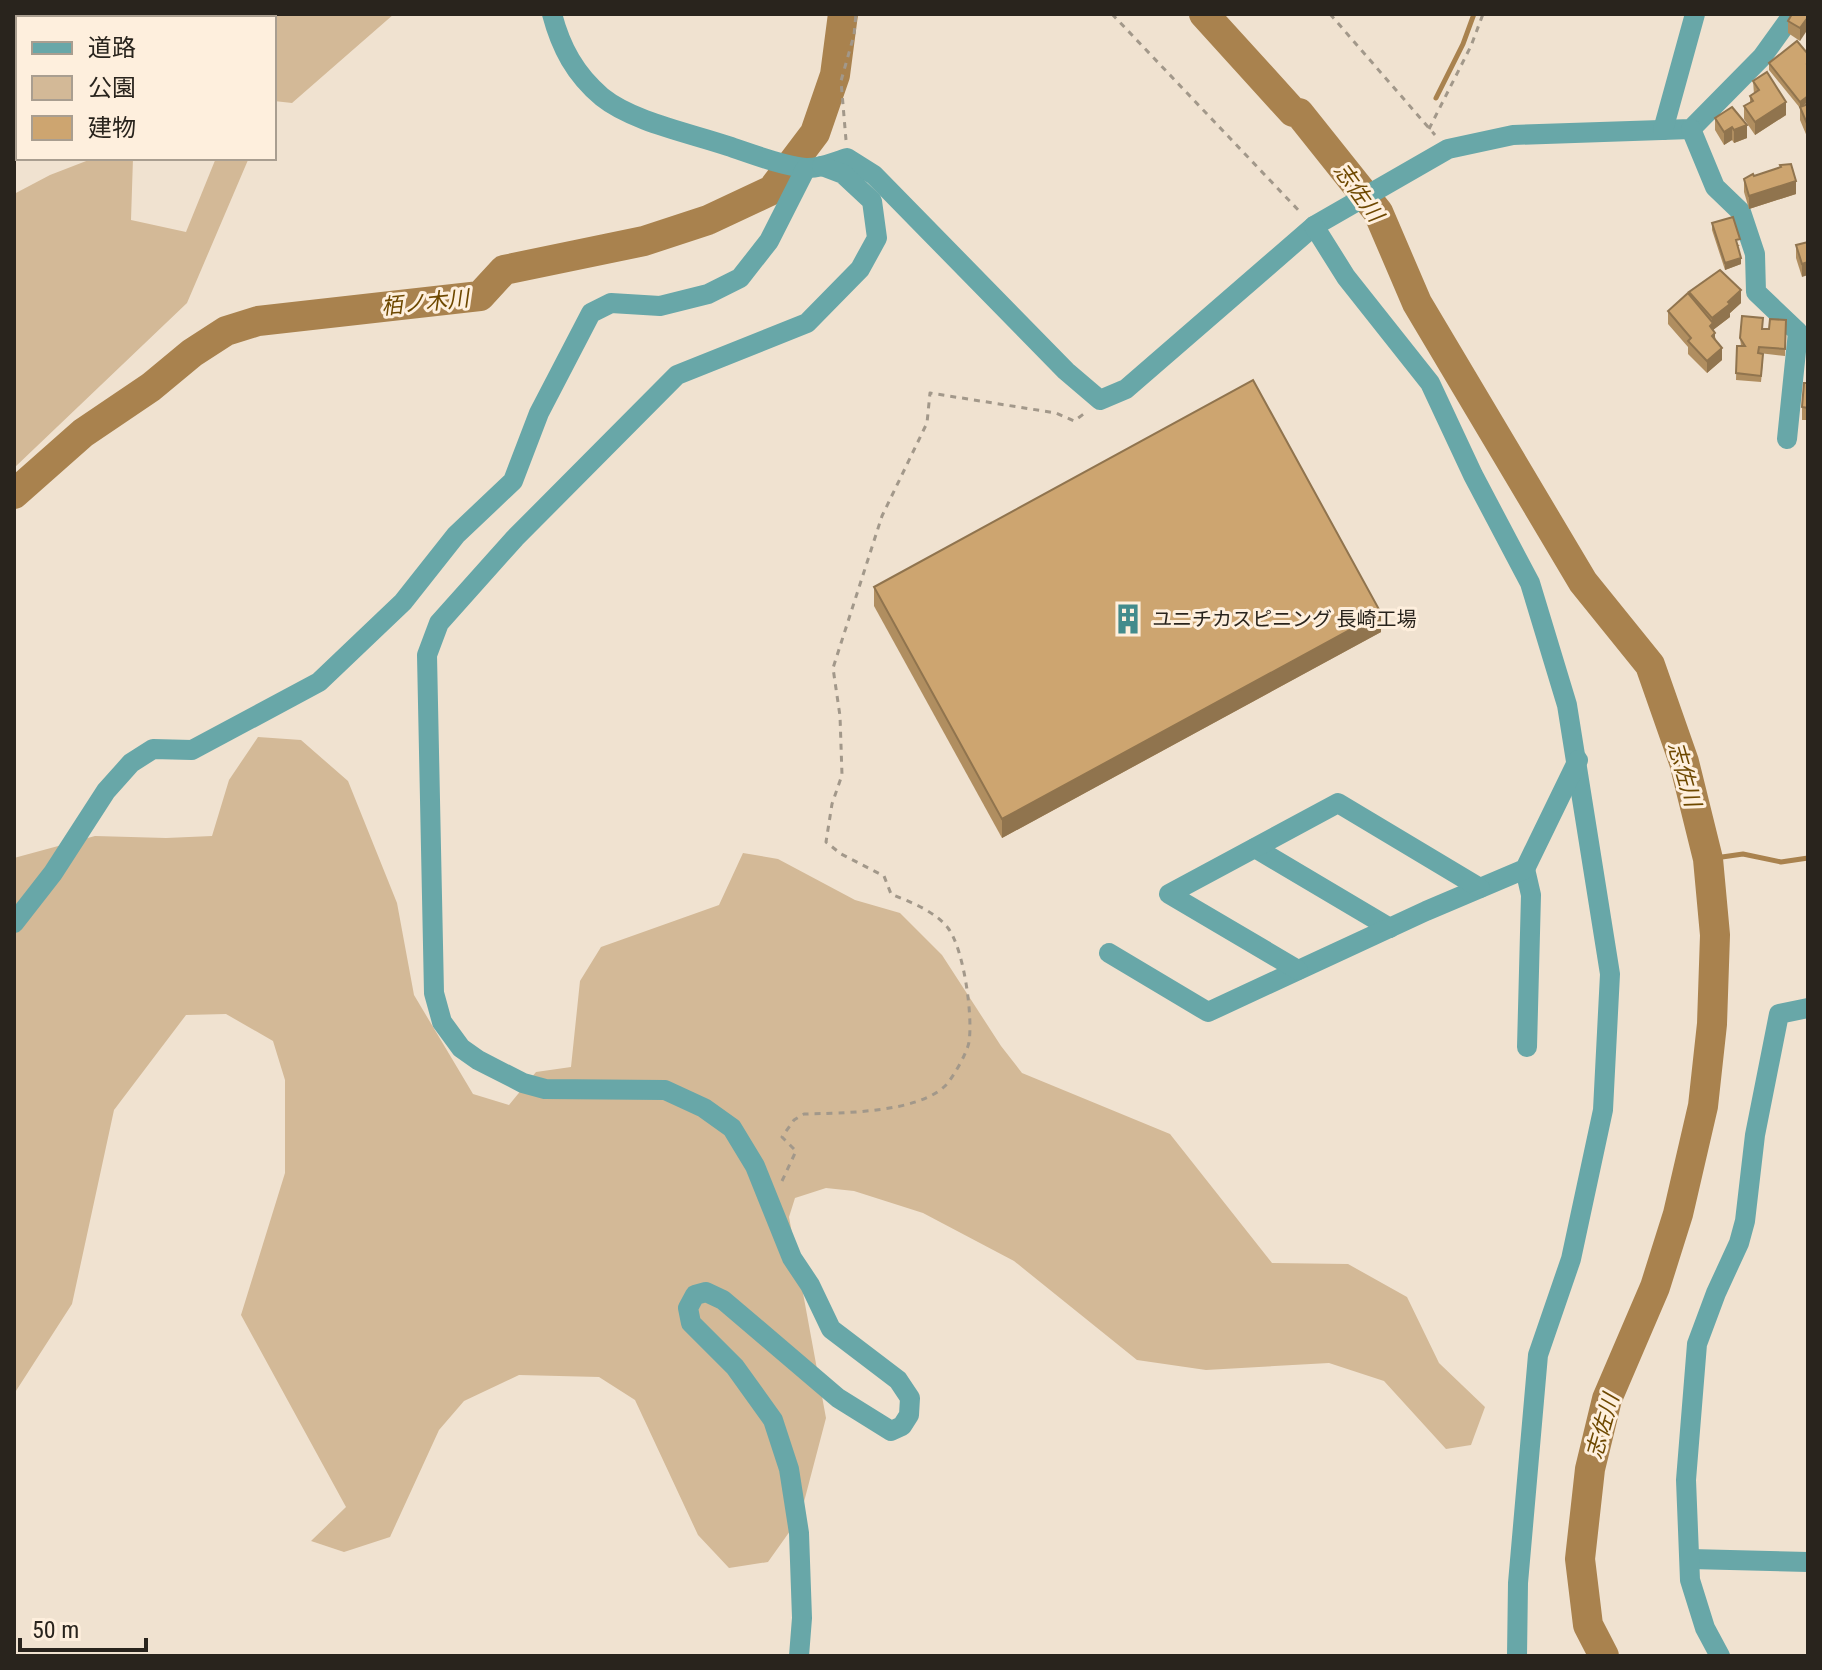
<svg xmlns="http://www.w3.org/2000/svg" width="1822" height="1670" font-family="'Roboto Condensed','Noto Sans JP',sans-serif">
  <rect width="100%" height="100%" fill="#f0e2d0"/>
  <g fill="#d3b997">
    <polygon points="179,14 394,14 292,103 274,101 274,18 180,18"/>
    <polygon points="94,158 133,158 131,220 186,232 216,158 245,158 248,160 187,303 14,468 14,194 50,175"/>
    <polygon points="258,737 301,740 348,781 397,903 414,995 473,1094 509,1105 536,1072 571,1067 580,981 601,947 719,905 743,853 778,859 855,900 900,913 942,955 1001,1046 1022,1073 1170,1134 1272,1263 1348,1264 1407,1297 1439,1363 1485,1407 1471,1445 1446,1449 1384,1381 1329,1363 1206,1370 1137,1360 1014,1261 923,1213 854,1191 826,1188 795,1198 789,1217 826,1418 800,1517 768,1562 729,1568 698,1535 635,1400 599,1377 519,1375 464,1401 439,1430 390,1537 344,1552 311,1541 346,1507 241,1315 285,1173 285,1080 273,1041 226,1014 186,1015 114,1110 72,1304 14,1394 14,858 95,836 166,838 212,836 229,780"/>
  </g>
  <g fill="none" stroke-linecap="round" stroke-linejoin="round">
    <g stroke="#a9824e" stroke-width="5">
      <polyline points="1436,98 1463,44 1474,14"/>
      <polyline points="1708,859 1743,854 1781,862 1808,858"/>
    </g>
    <g stroke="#a9824e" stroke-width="30">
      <polyline points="1204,14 1293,112 1299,113 1378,212 1417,303 1583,582 1650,665 1684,762 1708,859 1715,935 1712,1024 1703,1106 1678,1214 1655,1287 1607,1399 1590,1469 1580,1559 1588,1625 1604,1656"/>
      <polyline points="14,494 83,433 151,387 192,353 226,331 258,321 480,296 504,270 644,241 708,220 772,190 815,133 835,75 843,14"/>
    </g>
    <g stroke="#a2988a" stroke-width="3" stroke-dasharray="6 6" stroke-linecap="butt">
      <polyline points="1112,14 1302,214"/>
      <polyline points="1330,14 1435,135"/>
      <polyline points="1429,129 1471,46 1483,14"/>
      <polyline points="846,140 841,81 854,35 856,14"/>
      <path d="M782,1181L796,1151L782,1137L794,1120L804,1114C842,1113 919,1113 946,1085C954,1076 967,1053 969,1042C973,1016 964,949 948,928C935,911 910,902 891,894L884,876L841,854L826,842L832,804L842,775L840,716L833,668L882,516L927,423L930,393L1056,413L1074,421L1085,413"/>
    </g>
    <g stroke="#68a7a8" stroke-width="20">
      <path d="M552,14C561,48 575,74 602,97C633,122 690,133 728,146C752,154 780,165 805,168C819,169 834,162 847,158L874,175L1066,371L1100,400L1126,389L1314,226L1448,149L1513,135L1691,129L1762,57L1793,14"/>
      <polyline points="1691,129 1715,187 1741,212 1755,254 1756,292 1798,332 1787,439"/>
      <polyline points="1663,130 1695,14"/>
      <polyline points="1314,226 1346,277 1430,383 1473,475 1530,583 1567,705 1610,974 1603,1110 1571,1259 1538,1355 1518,1583 1517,1656"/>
      <polyline points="1255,848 1390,928"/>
      <polyline points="1525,869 1531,895 1527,1047"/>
      <polyline points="14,923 53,873 106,791 131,763 153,749 192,750 319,682 403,602 456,535 513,481 539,413 591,313 611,303 660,306 708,294 740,278 769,241 806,168"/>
      <polyline points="1109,953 1208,1012 1426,911 1525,869 1578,760"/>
      <polyline points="1298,970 1169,894 1338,803 1480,888"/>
      <polyline points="1690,1559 1808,1562"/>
      <polyline points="799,1656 802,1618 799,1533 789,1469 773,1420 735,1367 691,1323 688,1308 695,1295 706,1292 723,1300 838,1398 891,1431 902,1426 909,1415 910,1398 898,1380 831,1329 810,1285 792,1258 755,1166 732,1128 704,1108 665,1090 545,1089 523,1083 478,1060 461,1048 442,1022 434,993 427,655 439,623 515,538 677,375 807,323 860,269 877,238 872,201 843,174 822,166"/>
      <polyline points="1720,1656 1705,1628 1690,1580 1686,1480 1697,1344 1716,1293 1739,1243 1745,1221 1755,1135 1779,1014 1808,1008"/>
    </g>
  </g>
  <g fill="#b08e60">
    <polygon points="1808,14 1800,41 1788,33 1788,21"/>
    <polygon points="1769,63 1804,106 1808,104 1808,139 1800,120 1800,108 1769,70"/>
    <polygon points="1753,81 1786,115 1755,135 1744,119 1744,106 1750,103 1750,96 1754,94"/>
    <polygon points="1732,107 1747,138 1734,143 1732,140 1724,145 1715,130 1715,118"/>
    <polygon points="1754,176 1796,194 1749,209 1744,192 1744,179"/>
    <polygon points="1712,223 1740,246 1737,246 1741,264 1725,270 1712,230"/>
    <polygon points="1808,242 1802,277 1796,258 1796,245"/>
    <polygon points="1689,292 1741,303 1730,313 1730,317 1713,330 1722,360 1707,373 1688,354 1688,347 1668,324 1668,311 1689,295"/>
    <polygon points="1786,320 1785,356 1759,353 1763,360 1761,382 1736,380 1737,346 1741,346 1740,338 1763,329 1769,329"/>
    <polygon points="1808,383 1808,420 1802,420 1802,407"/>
    <polygon points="874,587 1381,632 1002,838 874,606"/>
  </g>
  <g fill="#90744e">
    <polygon points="1808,17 1808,29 1800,41 1800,28"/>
    <polygon points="1808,96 1808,102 1800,108 1800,102"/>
    <polygon points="1786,102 1786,115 1755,135 1755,122"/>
    <polygon points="1747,125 1747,138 1734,143 1734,130"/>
    <polygon points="1732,127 1732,140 1724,145 1724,132"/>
    <polygon points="1796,181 1796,194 1749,209 1749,196"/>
    <polygon points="1741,258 1741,264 1725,270 1725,263"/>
    <polygon points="1808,262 1808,275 1802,277 1802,264"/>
    <polygon points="1741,290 1741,303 1730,313 1730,317 1713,330 1715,333 1715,346 1710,326 1712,324 1712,318"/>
    <polygon points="1722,348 1722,360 1707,373 1707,361"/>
    <polygon points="1381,613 1381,632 1002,838 1002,819"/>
  </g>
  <g fill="#cda570" stroke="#90744e" stroke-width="2">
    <polygon points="1792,14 1808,14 1808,17 1800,28 1788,21"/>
    <polygon points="1797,41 1808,54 1808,63 1807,64 1808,65 1808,96 1800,102 1769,63"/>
    <polygon points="1767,72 1786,102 1755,122 1744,106 1753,101 1750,96 1759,90 1753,81"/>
    <polygon points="1808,104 1808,126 1800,107"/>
    <polygon points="1732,107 1747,125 1734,130 1732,127 1724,132 1715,118"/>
    <polygon points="1791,164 1796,181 1749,196 1744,179 1753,174 1754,176 1781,167 1780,165"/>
    <polygon points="1733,217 1740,239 1736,240 1741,258 1725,263 1712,223"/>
    <polygon points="1808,242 1808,262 1802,264 1796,245"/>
    <polygon points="1720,270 1741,290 1728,302 1730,304 1712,318 1689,292"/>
    <polygon points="1688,293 1713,323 1710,326 1715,333 1712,336 1722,348 1707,361 1688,341 1691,338 1668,311"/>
    <polygon points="1742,316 1763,318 1762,329 1769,329 1770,319 1786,320 1785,349 1759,347 1758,353 1763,354 1761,376 1736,373 1737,346 1745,346 1740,338"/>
    <polygon points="1253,380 1381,613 1002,819 874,587"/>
    <polygon points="1804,383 1808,383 1808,408 1802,407"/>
  </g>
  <defs>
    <g id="building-bare" transform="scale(2.4)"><path d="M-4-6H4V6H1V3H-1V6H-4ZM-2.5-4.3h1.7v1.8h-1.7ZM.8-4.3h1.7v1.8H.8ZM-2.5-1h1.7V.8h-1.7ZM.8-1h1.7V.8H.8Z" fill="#438b8c" stroke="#feefdd" stroke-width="2.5" paint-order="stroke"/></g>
  </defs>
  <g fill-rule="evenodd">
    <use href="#building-bare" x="1128" y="619"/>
  </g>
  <g text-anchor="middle" stroke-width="6" stroke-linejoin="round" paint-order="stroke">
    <g font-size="20" fill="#29241d" stroke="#feefdd" text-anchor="start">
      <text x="1152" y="626">ユニチカスピニング 長崎工場</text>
    </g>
    <g font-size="22" font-style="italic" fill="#6e4800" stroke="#feefdd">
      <text transform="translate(1359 192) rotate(54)" y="8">志佐川</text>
      <text transform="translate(425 302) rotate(-6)" y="8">栢ノ木川</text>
      <text transform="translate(1685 774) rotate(74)" y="8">志佐川</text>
      <text transform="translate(1602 1426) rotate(-74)" y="8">志佐川</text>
    </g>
  </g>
  <rect width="1822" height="1670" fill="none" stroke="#29241d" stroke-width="32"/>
  <rect x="16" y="16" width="260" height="144" fill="#feefdd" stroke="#a99e90" stroke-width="2"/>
  <rect x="32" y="42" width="40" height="12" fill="#68a7a8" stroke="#a99e90" stroke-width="2"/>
  <text x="88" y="56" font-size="24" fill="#29241d">道路</text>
  <rect x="32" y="76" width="40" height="24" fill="#d3b997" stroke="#a99e90" stroke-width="2"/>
  <text x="88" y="96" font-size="24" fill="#29241d">公園</text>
  <rect x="32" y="116" width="40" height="24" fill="#cda570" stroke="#a99e90" stroke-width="2"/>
  <text x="88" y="136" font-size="24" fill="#29241d">建物</text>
  <path d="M20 1638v12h126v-12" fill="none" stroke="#29241d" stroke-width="4"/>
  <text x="32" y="1638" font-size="24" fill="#29241d" stroke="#feefdd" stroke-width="6" paint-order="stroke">50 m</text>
</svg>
